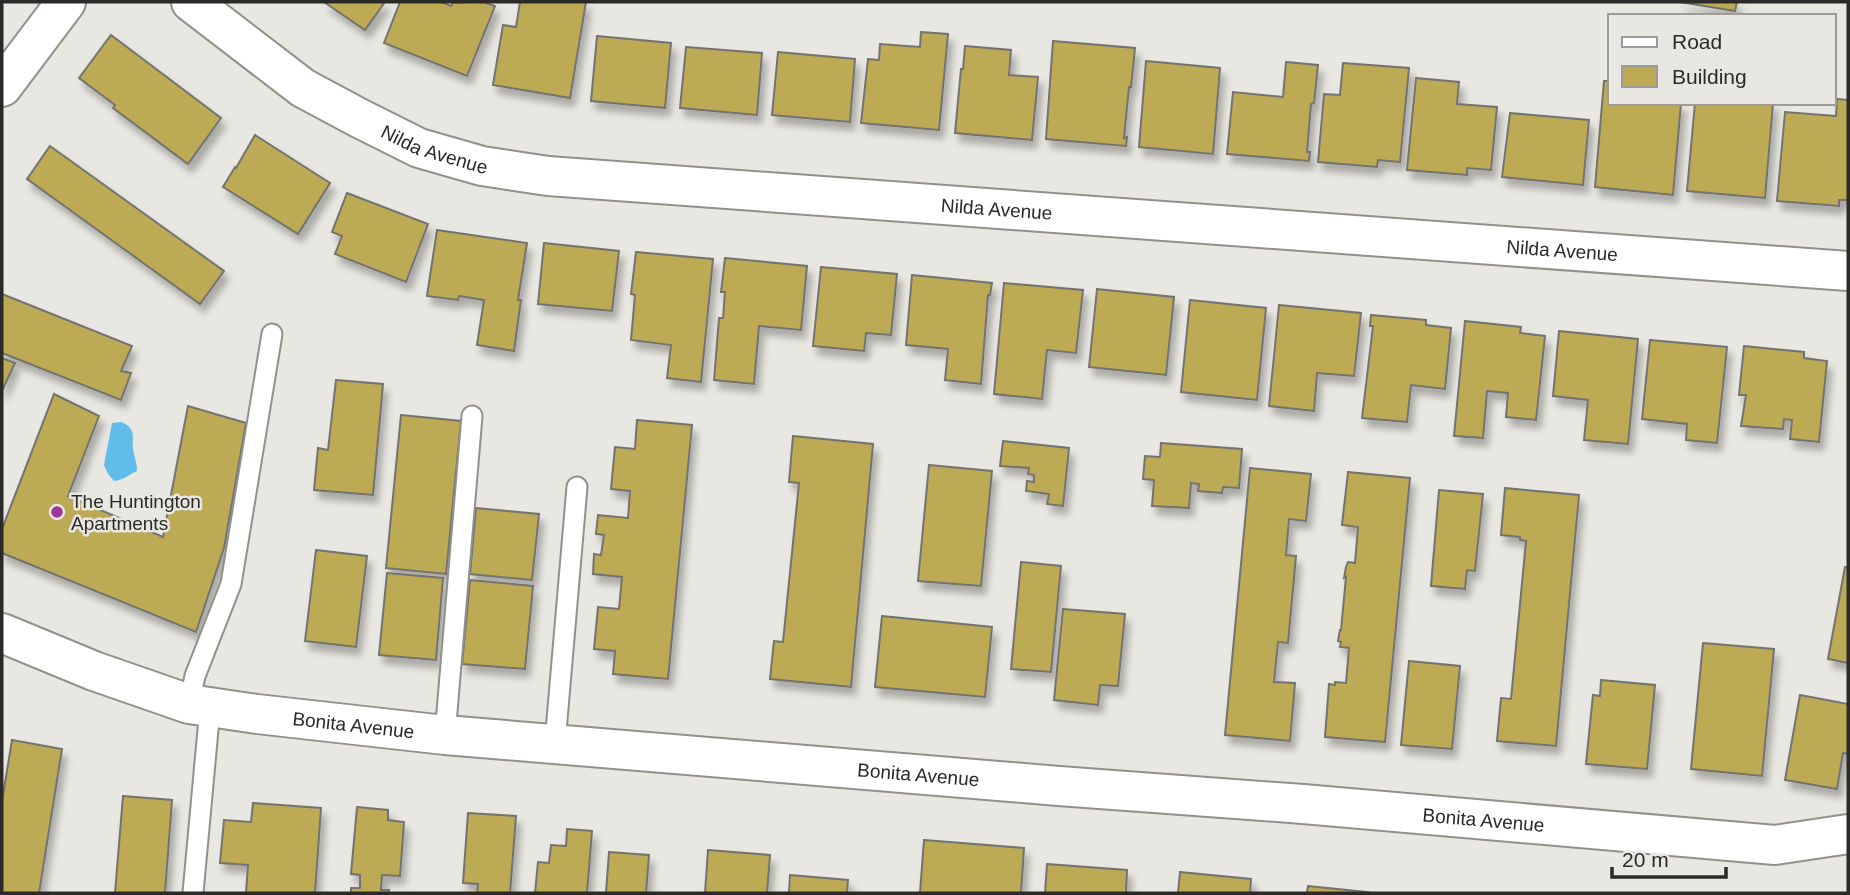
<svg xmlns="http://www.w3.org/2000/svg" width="1850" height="895" font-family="Arial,sans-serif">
  <defs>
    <filter id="shadow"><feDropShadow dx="4.5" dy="8" stdDeviation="3.5" flood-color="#0004"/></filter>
  </defs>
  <rect width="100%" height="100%" fill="#e8e7e1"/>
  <path fill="#61bcea" d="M121,422C139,429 130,439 134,453C135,460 137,464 137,471C128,475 124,480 114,481L108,474L104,465L112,423Z"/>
  <g fill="#bcaa55" stroke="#74736f" stroke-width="2" filter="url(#shadow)">
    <polygon points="324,2 385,2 365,30"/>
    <polygon points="400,2 441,2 451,6 453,2 464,3 464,2 484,2 495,6 467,76 384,43"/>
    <polygon points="520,2 586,2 570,98 493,85 503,25 516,27"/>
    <polygon points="1680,2 1737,2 1735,11"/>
    <polygon points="921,32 948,34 939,130 861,123 868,59 879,60 880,44 920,47"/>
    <polygon points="111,35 221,118 188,164 113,108 115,105 79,78"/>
    <polygon points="597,36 671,43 665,108 591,101"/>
    <polygon points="1053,41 1135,48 1131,87 1129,87 1124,138 1127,137 1126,146 1046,139"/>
    <polygon points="965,46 1011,50 1009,75 1038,77 1032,140 955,133 961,69 963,69"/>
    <polygon points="686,47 762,53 757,115 680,108"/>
    <polygon points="778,52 855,59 850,122 772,115"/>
    <polygon points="1146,61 1220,68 1213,154 1139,147"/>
    <polygon points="1286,62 1318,65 1314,103 1311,104 1307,152 1310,152 1309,161 1227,154 1233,92 1283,97"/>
    <polygon points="1343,63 1409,68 1400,162 1378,160 1377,167 1318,162 1324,94 1340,95"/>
    <polygon points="1416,78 1459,82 1457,104 1497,107 1491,170 1467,168 1467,175 1407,170"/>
    <polygon points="1604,81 1610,81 1610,103 1681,103 1673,195 1595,187"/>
    <polygon points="1837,99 1848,100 1848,200 1839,200 1839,206 1777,201 1785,112 1836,116"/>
    <polygon points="1695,103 1773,103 1765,198 1687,191"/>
    <polygon points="1510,113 1589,120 1583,185 1502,177"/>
    <polygon points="255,135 330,183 298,234 223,187 235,167 236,168"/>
    <polygon points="50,146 224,271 200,304 27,179"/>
    <polygon points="347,193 428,224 406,282 335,254 342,236 332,232"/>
    <polygon points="437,230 527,243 518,300 521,300 514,351 477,345 484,300 459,296 458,300 427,296"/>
    <polygon points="544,243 619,251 612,311 538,304"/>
    <polygon points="636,252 713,259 701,382 667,378 671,345 631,340 635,295 631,294"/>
    <polygon points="725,258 807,266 801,330 759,326 754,384 714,380 719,318 723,318 725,292 721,292"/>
    <polygon points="821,267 897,274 891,335 866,333 864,351 813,346"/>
    <polygon points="912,275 992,283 990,295 988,295 981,384 945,380 948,349 906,345"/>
    <polygon points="1004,283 1083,290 1076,353 1047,350 1042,399 994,394"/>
    <polygon points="1097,289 1174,297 1166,375 1089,367"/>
    <polygon points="2,294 132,346 121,371 131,373 121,400 2,353"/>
    <polygon points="1190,300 1266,308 1257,400 1181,392"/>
    <polygon points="1279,305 1361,313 1354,376 1317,373 1314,411 1269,406"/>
    <polygon points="1371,315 1426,320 1426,325 1451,328 1445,389 1411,385 1407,422 1362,418 1373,326 1370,326"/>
    <polygon points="1465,321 1521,327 1520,333 1545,336 1536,420 1506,417 1508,393 1487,391 1483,438 1454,436"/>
    <polygon points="1559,331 1638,339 1628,444 1584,440 1588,400 1553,396"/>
    <polygon points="1650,340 1727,347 1717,443 1686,440 1687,424 1642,419"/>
    <polygon points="1744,346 1804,352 1804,358 1827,361 1819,442 1790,439 1792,420 1784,419 1783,429 1741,426 1746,395 1739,395"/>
    <polygon points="2,358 15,363 2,391"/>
    <polygon points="336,380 383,384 373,495 314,490 318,448 328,450"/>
    <polygon points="54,394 99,416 68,496 163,537 188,406 246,423 224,548 196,632 2,553 2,529"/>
    <polygon points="401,415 461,421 446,574 386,568"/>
    <polygon points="637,420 692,425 668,679 613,674 615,651 594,649 598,607 619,609 622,577 593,574 594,554 601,555 604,535 596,534 598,515 628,518 630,491 611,489 615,447 635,449"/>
    <polygon points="793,436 873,444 851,687 770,679 774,641 783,642 799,483 789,482"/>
    <polygon points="1003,441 1069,448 1063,506 1047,504 1049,494 1026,491 1027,481 1034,482 1034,475 1028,474 1029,468 1000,466"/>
    <polygon points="1161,443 1242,449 1239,488 1223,487 1222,493 1198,491 1199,484 1191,483 1189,508 1152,506 1154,480 1143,479 1145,456 1160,457"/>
    <polygon points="929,465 992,471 981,586 918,581"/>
    <polygon points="1250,468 1311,474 1306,521 1289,519 1286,555 1296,556 1288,643 1278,642 1274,682 1295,683 1290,741 1225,735"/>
    <polygon points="1348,472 1410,478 1385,742 1325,737 1329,684 1335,685 1335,682 1346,683 1349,648 1340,647 1341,642 1338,641 1340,630 1341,630 1346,577 1344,578 1346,567 1348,562 1355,563 1358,527 1342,525"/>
    <polygon points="1505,488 1579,495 1556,746 1497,741 1501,698 1511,699 1526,541 1520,540 1520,537 1501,535"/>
    <polygon points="1439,490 1483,494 1475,571 1467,570 1465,589 1431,586"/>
    <polygon points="476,508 539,514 532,580 470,574"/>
    <polygon points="316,550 367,556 356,647 305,641"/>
    <polygon points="1021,562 1061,566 1051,672 1011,669"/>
    <polygon points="1845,567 1848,567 1848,663 1828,659"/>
    <polygon points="387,573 443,578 436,660 379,655"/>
    <polygon points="470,580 533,586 525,669 462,664"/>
    <polygon points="1063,609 1125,614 1118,686 1100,685 1098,705 1054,700"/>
    <polygon points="882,616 992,627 985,697 875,687"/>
    <polygon points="1703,643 1774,649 1762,776 1691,769"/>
    <polygon points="1409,661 1460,666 1452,749 1401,745"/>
    <polygon points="1601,680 1655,685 1647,769 1586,764 1593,695 1600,696"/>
    <polygon points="1800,695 1848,704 1848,754 1843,753 1837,789 1785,780"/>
    <polygon points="12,740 62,749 39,893 2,893 2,801"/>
    <polygon points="123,796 172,800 165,893 115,893"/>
    <polygon points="253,803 321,808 315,893 246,893 248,865 220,863 224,820 251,822"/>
    <polygon points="357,807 388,810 388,820 404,822 400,876 382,875 381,890 389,890 388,893 351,893 351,888 360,888 360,875 351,874"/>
    <polygon points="468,813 516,816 510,893 477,893 478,884 463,883"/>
    <polygon points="567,829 592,831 587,893 535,893 538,862 549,863 551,845 566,846"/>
    <polygon points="924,840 1024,848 1021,893 920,893"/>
    <polygon points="708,850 770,855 767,893 705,893"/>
    <polygon points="609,852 649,855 646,893 606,893"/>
    <polygon points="1047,864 1127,870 1126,893 1045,893"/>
    <polygon points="1180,872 1251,879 1250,893 1178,893"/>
    <polygon points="790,875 848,880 847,893 789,893"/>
    <polygon points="1308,886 1367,892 1366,893 1307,893"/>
  </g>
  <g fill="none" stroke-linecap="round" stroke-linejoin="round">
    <g stroke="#91908b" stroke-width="23">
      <g id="service">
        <polyline points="189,704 195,676 231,584 272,334"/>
        <polyline points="445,735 472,416"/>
        <polyline points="555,743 577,487"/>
        <polyline points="193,893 210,708"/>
      </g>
    </g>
    <g stroke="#91908b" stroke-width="42">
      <g id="minor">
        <path id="s1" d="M191,2L303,88L359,118L419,148L482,166L548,176L1848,271"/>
        <polyline points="2,87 66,2"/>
        <path id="s2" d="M2,633L94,671L189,704L257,714L445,735L1059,786L1303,804L1775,845L1848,834"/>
      </g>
    </g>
    <use href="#service" stroke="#fff" stroke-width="19"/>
    <use href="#minor" stroke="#fff" stroke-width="38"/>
  </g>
  <circle fill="#9e379b" stroke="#e8e7e1" stroke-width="2.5" cx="57" cy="512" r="7"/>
  <g text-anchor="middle" stroke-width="5" stroke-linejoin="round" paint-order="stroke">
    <g font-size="19" fill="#2b2a28" stroke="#e8e7e1">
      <text dy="7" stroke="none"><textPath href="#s1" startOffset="287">Nilda Avenue</textPath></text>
      <text dy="7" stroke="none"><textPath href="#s1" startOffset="854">Nilda Avenue</textPath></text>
      <text dy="7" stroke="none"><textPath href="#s1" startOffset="1421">Nilda Avenue</textPath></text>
      <text dy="7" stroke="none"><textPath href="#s2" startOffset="366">Bonita Avenue</textPath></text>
      <text dy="7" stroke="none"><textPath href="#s2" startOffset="933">Bonita Avenue</textPath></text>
      <text dy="7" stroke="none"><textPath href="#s2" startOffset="1500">Bonita Avenue</textPath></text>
    </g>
    <g font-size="19" fill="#2b2a28" stroke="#e8e7e1" text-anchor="start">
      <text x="71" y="508">The Huntington<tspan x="71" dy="22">Apartments</tspan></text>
    </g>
  </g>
  <rect width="1850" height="895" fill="none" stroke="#2b2a28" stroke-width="7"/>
  <rect x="1608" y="14" width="228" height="91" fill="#e8e7e1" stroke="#9c9b97" stroke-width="2"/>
  <rect x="1622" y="37" width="35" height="10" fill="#ffffff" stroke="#9c9b97" stroke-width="2"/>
  <text x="1672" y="49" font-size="21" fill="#2b2a28">Road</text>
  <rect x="1622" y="66" width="35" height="21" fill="#bcaa55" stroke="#9c9b97" stroke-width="2"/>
  <text x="1672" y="84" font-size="21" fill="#2b2a28">Building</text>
  <path d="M1612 867v10h114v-10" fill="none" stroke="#2b2a28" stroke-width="3.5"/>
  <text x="1622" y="867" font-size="21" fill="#2b2a28" stroke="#e8e7e1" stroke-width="5" paint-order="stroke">20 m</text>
</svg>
